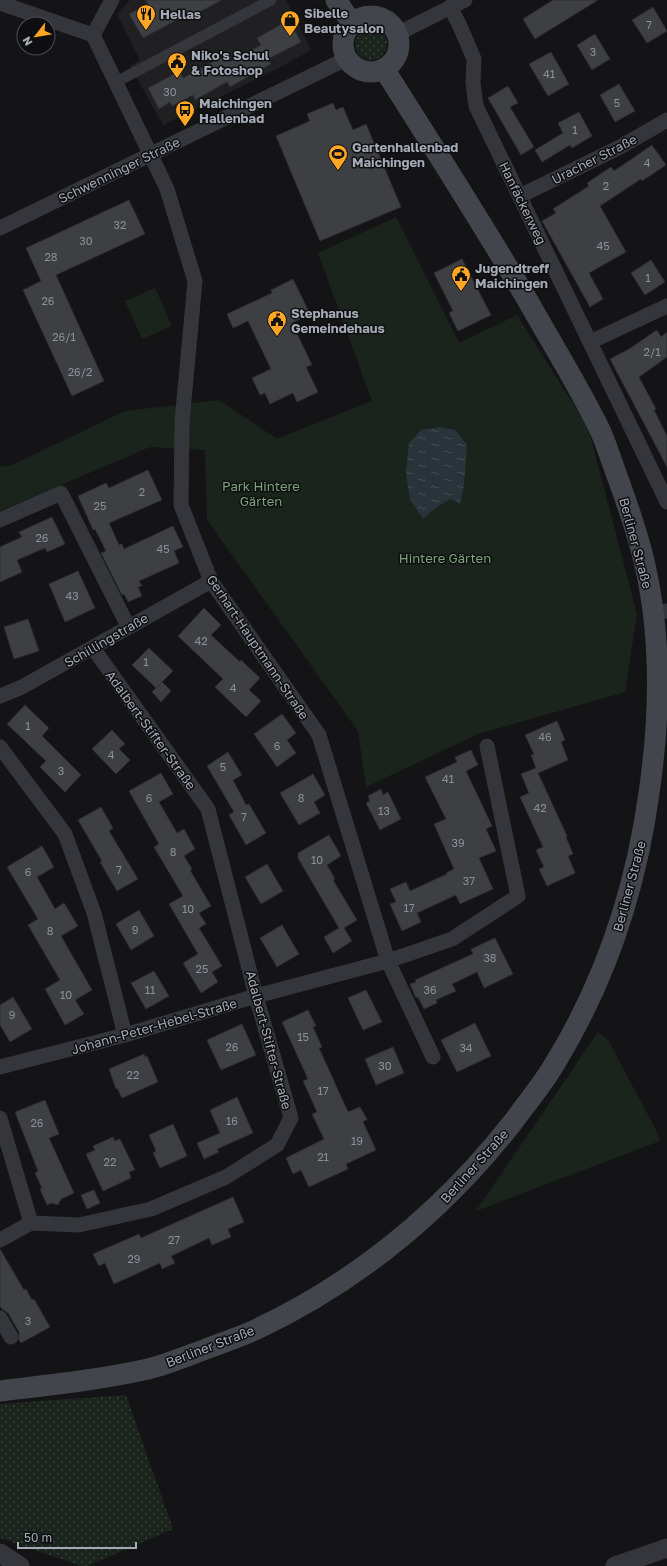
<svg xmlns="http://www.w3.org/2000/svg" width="667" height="1566" font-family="'Golos Text',sans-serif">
  <defs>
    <pattern id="grass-dots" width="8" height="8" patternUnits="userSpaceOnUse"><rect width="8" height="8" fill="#1b241c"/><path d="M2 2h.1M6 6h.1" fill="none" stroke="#39413b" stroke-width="1.8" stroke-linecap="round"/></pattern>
    <pattern id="water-ripples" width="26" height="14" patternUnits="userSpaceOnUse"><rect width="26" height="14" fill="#29343a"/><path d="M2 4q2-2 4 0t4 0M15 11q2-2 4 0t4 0" fill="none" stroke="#454f54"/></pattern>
  </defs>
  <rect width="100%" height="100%" fill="#141416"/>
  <polygon fill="#202023" points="130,0 286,0 311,50 279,68 163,125 130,66 140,60 117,14"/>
  <g fill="url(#grass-dots)">
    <circle cx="371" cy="44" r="16"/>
    <polygon points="126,1395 173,1529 87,1566 81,1566 0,1538 0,1404"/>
  </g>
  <g fill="#1b241c">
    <polygon points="396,217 459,343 517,315 588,427 637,614 625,692 478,734 366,787 358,731 207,520 205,450 150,447 0,511 0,467 12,465 125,411 219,400 277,439 372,401 318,253"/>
    <polygon points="155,288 172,326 142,339 125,301"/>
    <polygon points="598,1032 608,1040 656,1130 660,1141 476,1211"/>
  </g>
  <polygon fill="url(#water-ripples)" points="440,427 455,430 467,445 464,484 460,504 450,499 435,508 423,519 410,499 406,473 409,443 421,430"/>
  <g fill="#3e3f43" stroke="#2d2e32">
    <polygon points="145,0 222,0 190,17 188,14 143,38 129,14 148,4"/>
    <polygon points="553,0 598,0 535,39 523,19"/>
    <polygon points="653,7 667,31 647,43 632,20"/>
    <polygon points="289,20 301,42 268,59 271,64 230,87 227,82 195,100 193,95 172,106 170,102 159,109 148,88 180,71 183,78 226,55 230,62 261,45 257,38"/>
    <polygon points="595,34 610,59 592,70 577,45"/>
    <polygon points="551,52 569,84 548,96 529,64"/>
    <polygon points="619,84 635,111 615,122 600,95"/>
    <polygon points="508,86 518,103 510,107 534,147 521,155 488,98"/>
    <polygon points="333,103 336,110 343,107 353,130 366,124 401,207 320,241 276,136 310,121 307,114"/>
    <polygon points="579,112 592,136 572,148 570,145 542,162 535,150 563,133 558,123"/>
    <polygon points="652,145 666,165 642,181 641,179 600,206 626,252 589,273 603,299 590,307 542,221 556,213 553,209 589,186 587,183 611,167 614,171"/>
    <polygon points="129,200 145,234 56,275 104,381 72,396 23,290 41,281 26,248"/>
    <polygon points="462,259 491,315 458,331 449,313 453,311 434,273"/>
    <polygon points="651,260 665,282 645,295 631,273"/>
    <polygon points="293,279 310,314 292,323 312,365 306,367 318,392 297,402 293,393 270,404 265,393 260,395 252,378 271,369 248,321 233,328 227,314 272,293 271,290"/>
    <polygon points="657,330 661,337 667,332 667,357 639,377 656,409 654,410 667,436 667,467 610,359 629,349"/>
    <polygon points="148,470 162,500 109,523 119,545 122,544 124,549 173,526 183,547 174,551 179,563 139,581 142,586 138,587 142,596 128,602 124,594 122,595 101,553 106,551 95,529 93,530 78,496 106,483 109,488"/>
    <polygon points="52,517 65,544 47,552 45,548 17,560 22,572 0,582 0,547 22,537 19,532"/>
    <polygon points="78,571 95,608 65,622 49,584"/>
    <polygon points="204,608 221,625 211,635 240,662 241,660 260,678 249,690 261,701 246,717 215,687 223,679 178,636"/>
    <polygon points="28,619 39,651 14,659 4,627"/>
    <polygon points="149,648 173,671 156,688 132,665"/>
    <polygon points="162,682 171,691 161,702 152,692"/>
    <polygon points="25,705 49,728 42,736 81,775 65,792 40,767 46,761 7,724"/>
    <polygon points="282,714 296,733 287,740 296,753 277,767 254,734"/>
    <polygon points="557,721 565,740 561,742 568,760 538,773 567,836 566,837 573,854 568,856 575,873 547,886 539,869 544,867 536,850 543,847 520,797 529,793 521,774 536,768 531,755 534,754 525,735"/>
    <polygon points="112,730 125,744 119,749 130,760 116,774 92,749"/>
    <polygon points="471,750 478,765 466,771 492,826 486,829 496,851 479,858 493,889 460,904 456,895 417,913 421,922 402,931 390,904 396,902 390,889 406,882 410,891 447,874 446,873 454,869 434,824 446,819 425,777 457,762 455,757"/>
    <polygon points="228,752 242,775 233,780 246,805 249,804 266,833 246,845 229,815 234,812 207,766"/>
    <polygon points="161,773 173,794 159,802 177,833 184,829 195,849 184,856 192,869 190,870 211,906 199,913 206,924 199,928 222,966 212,972 218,982 201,993 183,963 198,954 169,904 183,896 154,847 159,844 129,791"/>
    <polygon points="313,774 325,795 314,802 320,813 299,825 280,793"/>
    <polygon points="381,789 383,795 388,792 401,819 380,830 366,803 370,801 368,796"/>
    <polygon points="101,807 113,828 109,831 138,879 117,891 100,862 102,861 78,820"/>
    <polygon points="329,835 341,856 327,865 335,879 333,880 357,920 344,928 352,941 333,953 324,937 339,928 298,858 298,853"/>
    <polygon points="42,846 54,867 37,877 55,909 64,903 78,926 61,936 92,990 75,1000 84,1014 65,1025 45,989 60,980 28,925 38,919 7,867"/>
    <polygon points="267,864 283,891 261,904 245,877"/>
    <polygon points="139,910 154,936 131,950 116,924"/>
    <polygon points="282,925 299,954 277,967 260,938"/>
    <polygon points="495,938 513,974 484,988 477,972 452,984 456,991 436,1000 437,1003 424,1009 418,997 416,998 410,984 416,982 415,980 473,954 471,949"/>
    <polygon points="154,971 169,996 146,1009 131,983"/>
    <polygon points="366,990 382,1022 363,1030 348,998"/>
    <polygon points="13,997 32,1029 10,1042 0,1025 0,1005"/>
    <polygon points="308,1010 316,1026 313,1027 322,1047 319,1048 348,1112 360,1107 367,1119 363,1122 376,1150 346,1164 348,1169 309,1187 301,1170 293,1174 286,1158 324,1139 312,1114 317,1112 303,1081 308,1079 282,1022"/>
    <polygon points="475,1023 491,1056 457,1072 441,1040"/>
    <polygon points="242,1024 256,1055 221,1070 207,1040"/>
    <polygon points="393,1047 404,1073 376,1085 365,1059"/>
    <polygon points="144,1054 145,1057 147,1056 158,1082 122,1098 117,1088 116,1089 109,1069"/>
    <polygon points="237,1097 253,1133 217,1149 219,1152 204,1159 197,1143 220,1133 210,1110"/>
    <polygon points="45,1100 59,1134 49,1138 74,1193 61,1199 58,1205 52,1203 47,1205 40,1189 42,1188 35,1173 38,1171 15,1112"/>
    <polygon points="173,1124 187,1156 160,1168 153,1153 156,1151 149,1135"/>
    <polygon points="113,1137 115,1141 120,1139 135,1170 129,1172 131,1178 103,1191 86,1154 95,1150 93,1146"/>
    <polygon points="94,1190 100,1203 87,1209 81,1195"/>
    <polygon points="233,1197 244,1222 228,1229 231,1237 212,1245 209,1238 171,1256 175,1263 162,1269 160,1263 114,1284 105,1263 99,1266 93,1254 139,1234 141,1238"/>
    <polygon points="0,1249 24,1290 26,1289 32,1300 34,1299 50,1327 21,1343 19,1340 19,1332 8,1313 2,1309 0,1306"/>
  </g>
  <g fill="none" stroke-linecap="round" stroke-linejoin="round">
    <polyline stroke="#34363b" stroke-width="11" points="116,82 271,0"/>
    <g stroke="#34363b" stroke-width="15">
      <polyline points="112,0 93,35 167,189 195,281 182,422 181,505 211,581 319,735 388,961 433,1057"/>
      <polyline points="0,3 93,35"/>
      <polyline points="450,7 459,24 474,59 473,83 476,106 667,502"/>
      <polyline points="397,34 465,0"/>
      <polyline points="520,196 620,147 667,120"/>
      <polyline points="0,228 346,59"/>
      <polyline points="590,342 667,306"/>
      <polyline points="0,520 61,493 128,626"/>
      <polyline points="653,613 667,611"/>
      <polyline points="0,696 22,687 211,581"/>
      <polyline points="0,747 65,834 94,913 125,1035"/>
      <polyline points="0,1067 125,1035 256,996 388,961 452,939 518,896 487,746"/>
      <polyline points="0,1118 31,1223 79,1225 151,1209 226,1177 277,1145 291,1118 256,996 208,809 93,648"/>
      <polyline points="0,1240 31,1223"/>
      <polyline points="0,1318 11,1337"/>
    </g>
    <g stroke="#34363b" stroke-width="19">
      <polyline points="0,1553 20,1566"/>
      <polyline points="615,1566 667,1548"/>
    </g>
    <g stroke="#42454b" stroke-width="21">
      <polyline points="336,0 352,23"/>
      <circle cx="371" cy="44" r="28"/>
      <path d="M0,1391C49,1385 99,1380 148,1369C168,1364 187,1356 206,1349C222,1343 239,1337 255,1330C357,1282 444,1210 513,1122C527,1103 542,1085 554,1065C605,982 636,888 649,793C660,718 662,640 645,565C638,534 627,503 616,473C610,457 605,439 597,424C576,382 551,342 528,301C482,223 433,146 384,69"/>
    </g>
  </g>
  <defs>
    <g id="restaurant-pin" transform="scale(1)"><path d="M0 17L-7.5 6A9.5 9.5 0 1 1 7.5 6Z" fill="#ffa622" stroke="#0f0f11"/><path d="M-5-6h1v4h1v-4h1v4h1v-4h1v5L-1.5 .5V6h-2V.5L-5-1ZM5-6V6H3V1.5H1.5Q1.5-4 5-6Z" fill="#111"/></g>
    <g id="shop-pin" transform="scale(1)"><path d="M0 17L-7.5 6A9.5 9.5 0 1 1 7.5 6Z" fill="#ffa622" stroke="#0f0f11"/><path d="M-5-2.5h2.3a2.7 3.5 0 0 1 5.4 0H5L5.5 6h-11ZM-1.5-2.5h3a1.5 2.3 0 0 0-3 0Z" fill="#111"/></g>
    <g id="civic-pin" transform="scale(1)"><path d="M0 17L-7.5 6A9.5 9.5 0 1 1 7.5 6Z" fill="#ffa622" stroke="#0f0f11"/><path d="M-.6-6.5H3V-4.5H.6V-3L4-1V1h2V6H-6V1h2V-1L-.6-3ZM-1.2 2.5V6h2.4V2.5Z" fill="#111"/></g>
    <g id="bus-pin" transform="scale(1)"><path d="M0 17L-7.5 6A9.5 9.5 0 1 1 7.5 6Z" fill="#ffa622" stroke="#0f0f11"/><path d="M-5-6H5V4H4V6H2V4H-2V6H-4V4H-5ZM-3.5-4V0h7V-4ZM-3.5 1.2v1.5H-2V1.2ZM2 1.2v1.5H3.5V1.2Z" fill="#111"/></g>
    <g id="stadium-pin" transform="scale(1)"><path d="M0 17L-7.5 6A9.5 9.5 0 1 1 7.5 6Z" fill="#ffa622" stroke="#0f0f11"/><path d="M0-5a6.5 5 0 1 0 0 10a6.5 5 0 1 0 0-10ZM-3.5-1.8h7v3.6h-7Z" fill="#111"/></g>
  </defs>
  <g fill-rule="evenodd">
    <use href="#restaurant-pin" x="146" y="14"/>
    <use href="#shop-pin" x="290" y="20"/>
    <use href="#civic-pin" x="177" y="62"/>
    <use href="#bus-pin" x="185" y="110"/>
    <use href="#stadium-pin" x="338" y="154"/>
    <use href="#civic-pin" x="461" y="275"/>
    <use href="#civic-pin" x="277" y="320"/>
  </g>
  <g text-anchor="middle" stroke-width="3" stroke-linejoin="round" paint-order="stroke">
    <g font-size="11" fill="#8a909a">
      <text x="649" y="29">7</text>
      <text x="593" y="56">3</text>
      <text x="549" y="78">41</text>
      <text x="170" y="96">30</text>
      <text x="617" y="107">5</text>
      <text x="575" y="134">1</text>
      <text x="647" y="167">4</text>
      <text x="606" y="190">2</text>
      <text x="120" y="229">32</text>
      <text x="86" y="245">30</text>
      <text x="603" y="250">45</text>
      <text x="51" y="261">28</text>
      <text x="648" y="282">1</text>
      <text x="48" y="305">26</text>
      <text x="64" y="341">26/1</text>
      <text x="652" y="356">2/1</text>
      <text x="80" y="376">26/2</text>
      <text x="142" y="496">2</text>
      <text x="100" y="510">25</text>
      <text x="42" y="542">26</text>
      <text x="163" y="553">45</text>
      <text x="72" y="600">43</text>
      <text x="201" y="645">42</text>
      <text x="146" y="666">1</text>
      <text x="233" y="692">4</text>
      <text x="28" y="730">1</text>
      <text x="545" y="741">46</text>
      <text x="277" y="750">6</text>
      <text x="111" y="759">4</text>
      <text x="223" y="771">5</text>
      <text x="61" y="775">3</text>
      <text x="448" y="783">41</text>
      <text x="149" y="802">6</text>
      <text x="301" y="802">8</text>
      <text x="540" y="812">42</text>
      <text x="384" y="815">13</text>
      <text x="244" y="821">7</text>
      <text x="458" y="847">39</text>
      <text x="173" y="856">8</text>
      <text x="317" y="864">10</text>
      <text x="119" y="874">7</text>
      <text x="28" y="876">6</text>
      <text x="469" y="885">37</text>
      <text x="409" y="912">17</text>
      <text x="188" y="913">10</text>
      <text x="135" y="934">9</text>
      <text x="50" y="935">8</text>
      <text x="490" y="962">38</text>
      <text x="202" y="973">25</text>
      <text x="150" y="994">11</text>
      <text x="430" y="994">36</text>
      <text x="66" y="999">10</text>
      <text x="12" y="1019">9</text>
      <text x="303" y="1041">15</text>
      <text x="232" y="1051">26</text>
      <text x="466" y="1052">34</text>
      <text x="385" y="1070">30</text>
      <text x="133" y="1079">22</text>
      <text x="323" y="1095">17</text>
      <text x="232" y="1125">16</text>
      <text x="37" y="1127">26</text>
      <text x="357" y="1145">19</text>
      <text x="323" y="1161">21</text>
      <text x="110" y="1166">22</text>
      <text x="174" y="1244">27</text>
      <text x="134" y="1263">29</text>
      <text x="28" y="1325">3</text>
    </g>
    <g font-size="13" font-weight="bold" fill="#a4abb7" stroke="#0f0f11" text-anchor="start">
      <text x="304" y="18">Sibelle<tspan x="304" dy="15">Beautysalon</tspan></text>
      <text x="160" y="19">Hellas</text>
      <text x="191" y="60">Niko's Schul<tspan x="191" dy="15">&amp; Fotoshop</tspan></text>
      <text x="199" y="108">Maichingen<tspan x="199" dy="15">Hallenbad</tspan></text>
      <text x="352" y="152">Gartenhallenbad<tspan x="352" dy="15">Maichingen</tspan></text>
      <text x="475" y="273">Jugendtreff<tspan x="475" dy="15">Maichingen</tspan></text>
      <text x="291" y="318">Stephanus<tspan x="291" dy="15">Gemeindehaus</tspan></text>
    </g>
    <g font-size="13" fill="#a4abb7" stroke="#0f0f11">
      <text transform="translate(594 159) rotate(-27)" y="5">Uracher Straße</text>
      <text transform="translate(119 170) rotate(-26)" y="5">Schwenninger Straße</text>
      <text transform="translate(523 203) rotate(64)" y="5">Hanfäckerweg</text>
      <text transform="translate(636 543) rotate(75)" y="5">Berliner Straße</text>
      <text transform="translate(106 640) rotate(-30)" y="5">Schillingstraße</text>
      <text transform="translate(258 647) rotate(56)" y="5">Gerhart-Hauptmann-Straße</text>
      <text transform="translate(151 730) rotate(54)" y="5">Adalbert-Stifter-Straße</text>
      <text transform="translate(629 886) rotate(-75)" y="5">Berliner Straße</text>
      <text transform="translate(154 1026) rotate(-16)" y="5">Johann-Peter-Hebel-Straße</text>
      <text transform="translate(269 1040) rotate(75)" y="5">Adalbert-Stifter-Straße</text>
      <text transform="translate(474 1166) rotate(-48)" y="5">Berliner Straße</text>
      <text transform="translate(210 1346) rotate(-21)" y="5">Berliner Straße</text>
    </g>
    <g font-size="13" fill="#7aa479" stroke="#0f0f11">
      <text x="261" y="491">Park Hintere<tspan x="261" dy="15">Gärten</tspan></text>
      <text x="445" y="563">Hintere Gärten</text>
    </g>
  </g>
  <g transform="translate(36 36) rotate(239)"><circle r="19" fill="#0f0f11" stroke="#4b4d53"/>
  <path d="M0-3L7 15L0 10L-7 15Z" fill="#ffa622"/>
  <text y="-6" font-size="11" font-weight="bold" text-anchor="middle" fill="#a4abb7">N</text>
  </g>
  <path d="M18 1542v6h118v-6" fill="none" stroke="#a4abb7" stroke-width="2"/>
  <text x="24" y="1542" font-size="12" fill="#a4abb7" stroke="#0f0f11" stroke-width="3" paint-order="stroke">50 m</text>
</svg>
